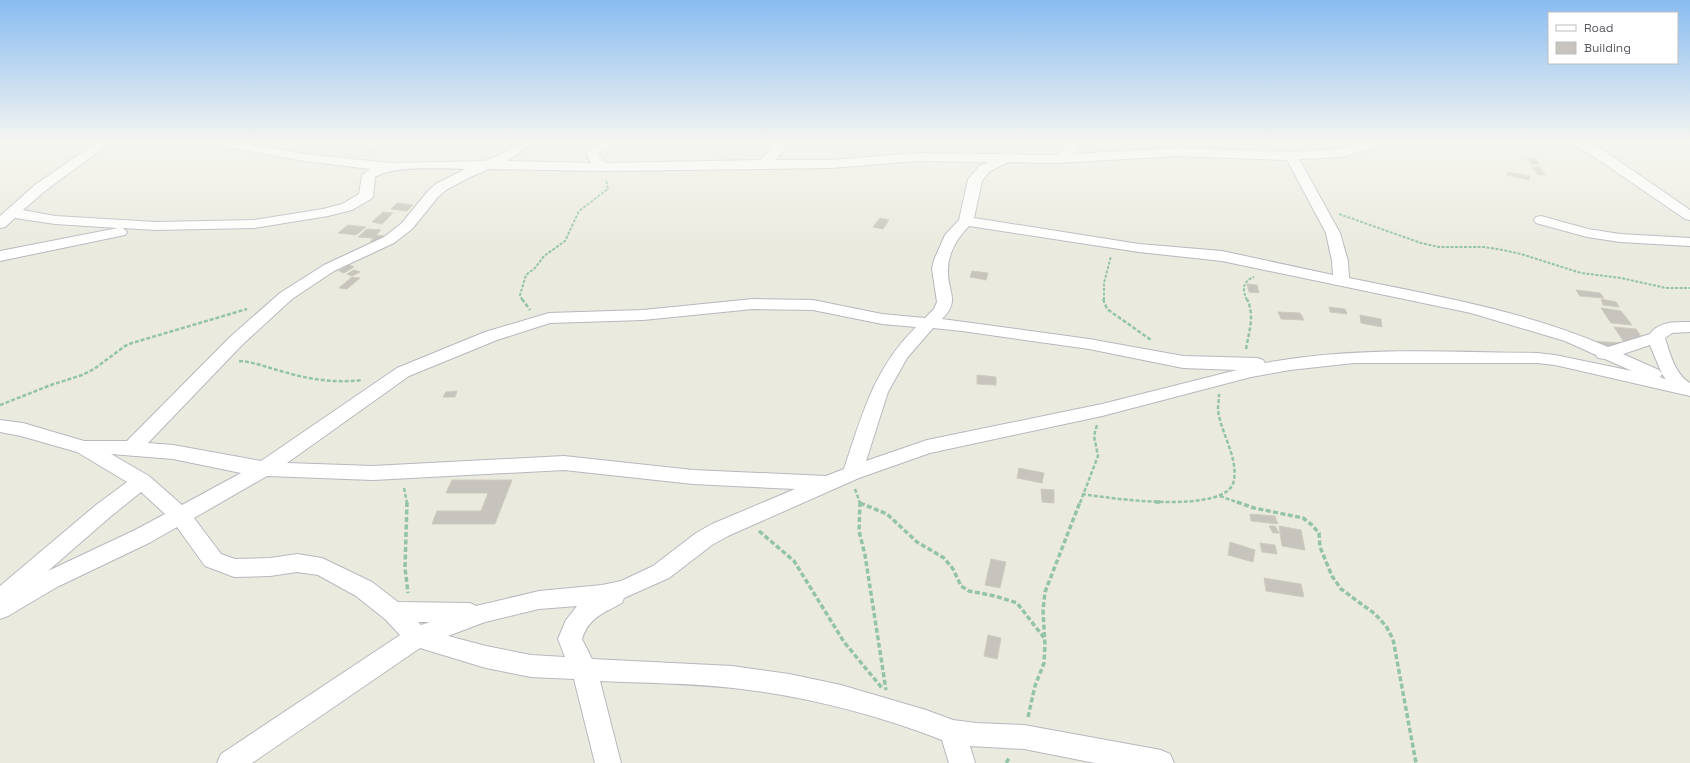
<svg xmlns="http://www.w3.org/2000/svg" width="1690" height="763" font-family="'Space Grotesk',sans-serif">
  <rect width="100%" height="100%" fill="#ebeadf"/>
  <g fill="#c6c4bc" stroke="#cfccbd">
    <polygon points="1527,158 1536,159 1540,165 1531,164"/>
    <polygon points="1532,167 1540,167 1545,175 1538,175"/>
    <polygon points="1508,172 1530,176 1529,180 1507,175"/>
    <polygon points="397,203 413,205 407,211 391,209"/>
    <polygon points="383,212 393,213 382,224 372,222"/>
    <polygon points="880,218 889,220 883,229 873,227"/>
    <polygon points="348,225 366,227 356,235 338,233"/>
    <polygon points="367,229 381,230 373,238 358,237"/>
    <polygon points="376,235 384,236 378,243 370,242"/>
    <polygon points="349,265 354,267 344,273 339,271"/>
    <polygon points="354,270 360,272 352,276 347,274"/>
    <polygon points="972,271 988,273 986,280 970,277"/>
    <polygon points="352,277 360,278 347,289 339,288"/>
    <polygon points="1247,284 1257,285 1259,293 1249,292"/>
    <polygon points="1576,290 1600,293 1604,298 1580,296"/>
    <polygon points="1601,299 1616,302 1619,307 1603,305"/>
    <polygon points="1329,307 1345,309 1347,314 1330,312"/>
    <polygon points="1601,308 1621,311 1632,325 1611,323"/>
    <polygon points="1278,312 1300,313 1304,320 1281,319"/>
    <polygon points="1360,315 1381,319 1382,327 1361,323"/>
    <polygon points="1614,327 1636,329 1647,345 1624,342"/>
    <polygon points="1586,341 1625,343 1631,349 1592,348"/>
    <polygon points="977,375 996,377 996,385 977,384"/>
    <polygon points="457,391 455,397 443,397 446,392"/>
    <polygon points="1019,468 1044,473 1042,483 1017,478"/>
    <polygon points="452,480 512,480 495,524 432,524 437,511 481,511 488,493 446,493"/>
    <polygon points="1041,489 1054,490 1054,503 1042,502"/>
    <polygon points="1250,514 1275,516 1278,524 1251,521"/>
    <polygon points="1269,526 1275,526 1279,533 1273,533"/>
    <polygon points="1279,526 1301,530 1305,550 1282,546"/>
    <polygon points="1230,542 1255,550 1253,562 1228,555"/>
    <polygon points="1260,543 1275,545 1277,554 1262,552"/>
    <polygon points="991,559 1006,562 1000,588 985,585"/>
    <polygon points="1264,578 1301,584 1304,597 1266,591"/>
    <polygon points="988,635 1001,638 997,659 984,656"/>
  </g>
  <g fill="none" stroke-linecap="round" stroke-linejoin="round">
    <g stroke="#b7b8be" stroke-width="2">
      <g id="minor">
        <path d="M97,142H111L45,191L23,210L55,216L156,222L254,220L323,209L342,204L359,194L362,175L370,169L304,161L224,146L220,145L218,142H241L304,154L391,163L485,161L499,155L520,142H534L507,161L592,163L587,157V152L600,142H614L599,153V156L606,163L760,160L778,142H791L775,160H832L917,153L1055,155L1065,148L1063,142H1075L1078,149L1073,154L1177,148L1291,152L1341,149L1362,142H1380L1378,145L1343,157L1299,159L1340,233L1348,261L1349,278C1436,296 1526,311 1608,347L1650,334C1659,321 1676,322 1690,322V332L1672,333L1665,338C1670,354 1675,374 1690,383V396L1555,365L1537,363H1354L1290,370L1251,377L1102,416L930,453L859,478L728,536L712,545L669,578L624,598L622,603C604,613 589,617 582,639L592,659L732,666L789,674L841,685L926,710L953,720L976,723L1024,725L1161,750L1170,754L1174,763H1095L1024,749L970,746L975,763H949L942,740C875,714 805,696 733,688C689,683 644,683 600,681L621,763H595L574,679L531,677L486,668L420,648L252,763H217L221,754L400,635L385,619L356,596L318,575L297,572L270,576L234,577L205,566L177,527L151,542L57,587L8,616L0,619V586L96,505L127,482L77,452L21,436L0,432V420L23,423L84,441H127L230,337L280,293L324,265L384,237L402,223L428,191L436,184L465,169C442,169 394,165 375,177L373,196L371,199L352,210L328,216L254,228L156,230L123,228L127,232L125,235L0,261V251L118,228L55,224L15,218L5,227L0,228V216L35,185ZM1177,156L1287,160L1326,233L1332,261L1333,275L1222,251L1139,244L974,218L982,181L989,172L1008,162L1058,163ZM917,161L989,162L979,166L968,180L959,220L945,235L934,260L932,269L937,302L934,309L925,318L882,314L813,300L753,299L643,310L549,313L485,332L397,368L261,461L173,445L148,443L242,345L292,299L334,271L394,243L412,229L438,197L446,190L470,177L489,169L603,171L832,168ZM969,226L1139,252L1222,261L1471,313L1565,341L1596,355L1598,358L1605,359L1632,371L1555,355L1537,353C1447,352 1355,346 1265,363L1263,360L1257,358L1183,356L1089,339L942,319C961,300 947,292 948,270C948,253 958,237 969,226ZM753,309L813,310L882,324L916,327C874,368 862,415 844,469L826,476L693,470L564,456L373,466L287,463L409,376L497,340L550,323L643,320ZM933,328L962,331L1089,349L1183,368L1237,370L1102,404L927,440L866,461L888,392L907,358ZM1650,345L1662,374L1659,370L1623,354ZM1662,374L1665,378V379L1660,377ZM111,454L173,459L241,473L182,505L149,476ZM564,470L693,484L795,489L712,524L696,533L653,566L621,581L602,585L539,591L476,606L470,603L398,602L372,582L322,558L297,554L270,558L235,559L221,554L194,518L267,476L373,480ZM141,492L165,514L135,530L48,571L110,517ZM577,606L566,620L558,639L565,657L531,655L486,646L448,636L485,622L539,609ZM418,622H430L421,625Z"/>
        <polygon points="1572,142 1587,142 1603,150 1690,210 1690,220 1685,219 1593,156 1574,145"/>
        <polygon points="1541,216 1588,229 1620,234 1690,238 1690,246 1620,242 1587,237 1536,223 1534,220 1536,217"/>
      </g>
    </g>
    <g stroke="#94c4a7" stroke-width="2" stroke-dasharray="3 1.5" stroke-linecap="butt">
      <polyline points="373,154 376,142"/>
      <polyline points="1339,214 1421,243 1439,247 1484,247 1503,250 1521,254 1581,273 1621,278 1666,288 1690,288"/>
      <polyline points="522,300 520,295 526,275 535,268 544,256 565,241 579,211 608,189 606,179"/>
      <polyline points="1104,300 1104,283 1111,256"/>
      <path d="M1247,300C1242,289 1242,282 1254,277"/>
    </g>
    <g stroke="#94c4a7" stroke-width="2.5" stroke-dasharray="4 2" stroke-linecap="butt">
      <polyline points="522,299 530,310"/>
      <polyline points="1103,299 1107,309 1151,340"/>
      <path d="M1246,349C1249,331 1255,316 1247,299"/>
      <path d="M239,361C256,362 271,369 288,373C312,380 337,383 362,380"/>
      <polyline points="0,405 51,385 82,375 94,369 125,346 132,343 247,309"/>
      <polyline points="404,488 407,503"/>
      <polyline points="855,489 860,503"/>
      <path d="M1082,494C1108,498 1229,516 1234,480C1238,456 1220,432 1218,409C1218,404 1219,399 1219,394"/>
      <polyline points="1220,496 1239,503"/>
      <polyline points="1080,503 1098,456 1094,436 1097,425"/>
    </g>
    <g stroke="#94c4a7" stroke-width="3.5" stroke-dasharray="5 2.5" stroke-linecap="butt">
      <polyline points="407,502 405,568 408,593"/>
      <polyline points="860,502 859,531 865,555 886,690"/>
      <polyline points="1155,502 1161,502"/>
      <polyline points="1237,502 1254,508 1303,518 1312,525 1319,533 1320,547 1332,576 1341,589 1375,614 1386,626 1393,639 1416,763"/>
      <polyline points="860,503 887,514 917,542 944,558 953,569 961,586 969,591 995,596 1017,603 1045,639"/>
      <polyline points="759,531 794,561 844,642 882,688"/>
      <polyline points="1028,717 1035,686 1044,663 1045,645 1043,610 1045,592 1080,502"/>
      <polyline points="1006,763 1010,757"/>
    </g>
    <use href="#minor" fill="#fff" fill-rule="evenodd"/>
  </g>
  <linearGradient id="sky" x2="0" y2="1"><stop stop-color="#89bcf1"/><stop offset="0.57" stop-color="#f6f6f1"/><stop offset="1" stop-color="#f6f6f1" stop-opacity="0"/></linearGradient>
  <rect width="1690" height="249" fill="url(#sky)"/>
  <rect x="1548" y="12" width="130" height="52" fill="#ffffff" stroke="#bcbdbf"/>
  <rect x="1556" y="25" width="20" height="6" fill="#ffffff" stroke="#bcbdbf"/>
  <text x="1584" y="32" font-size="12" fill="#585a60">Road</text>
  <rect x="1556" y="42" width="20" height="12" fill="#c6c4bc" stroke="#bcbdbf"/>
  <text x="1584" y="52" font-size="12" fill="#585a60">Building</text>
</svg>
